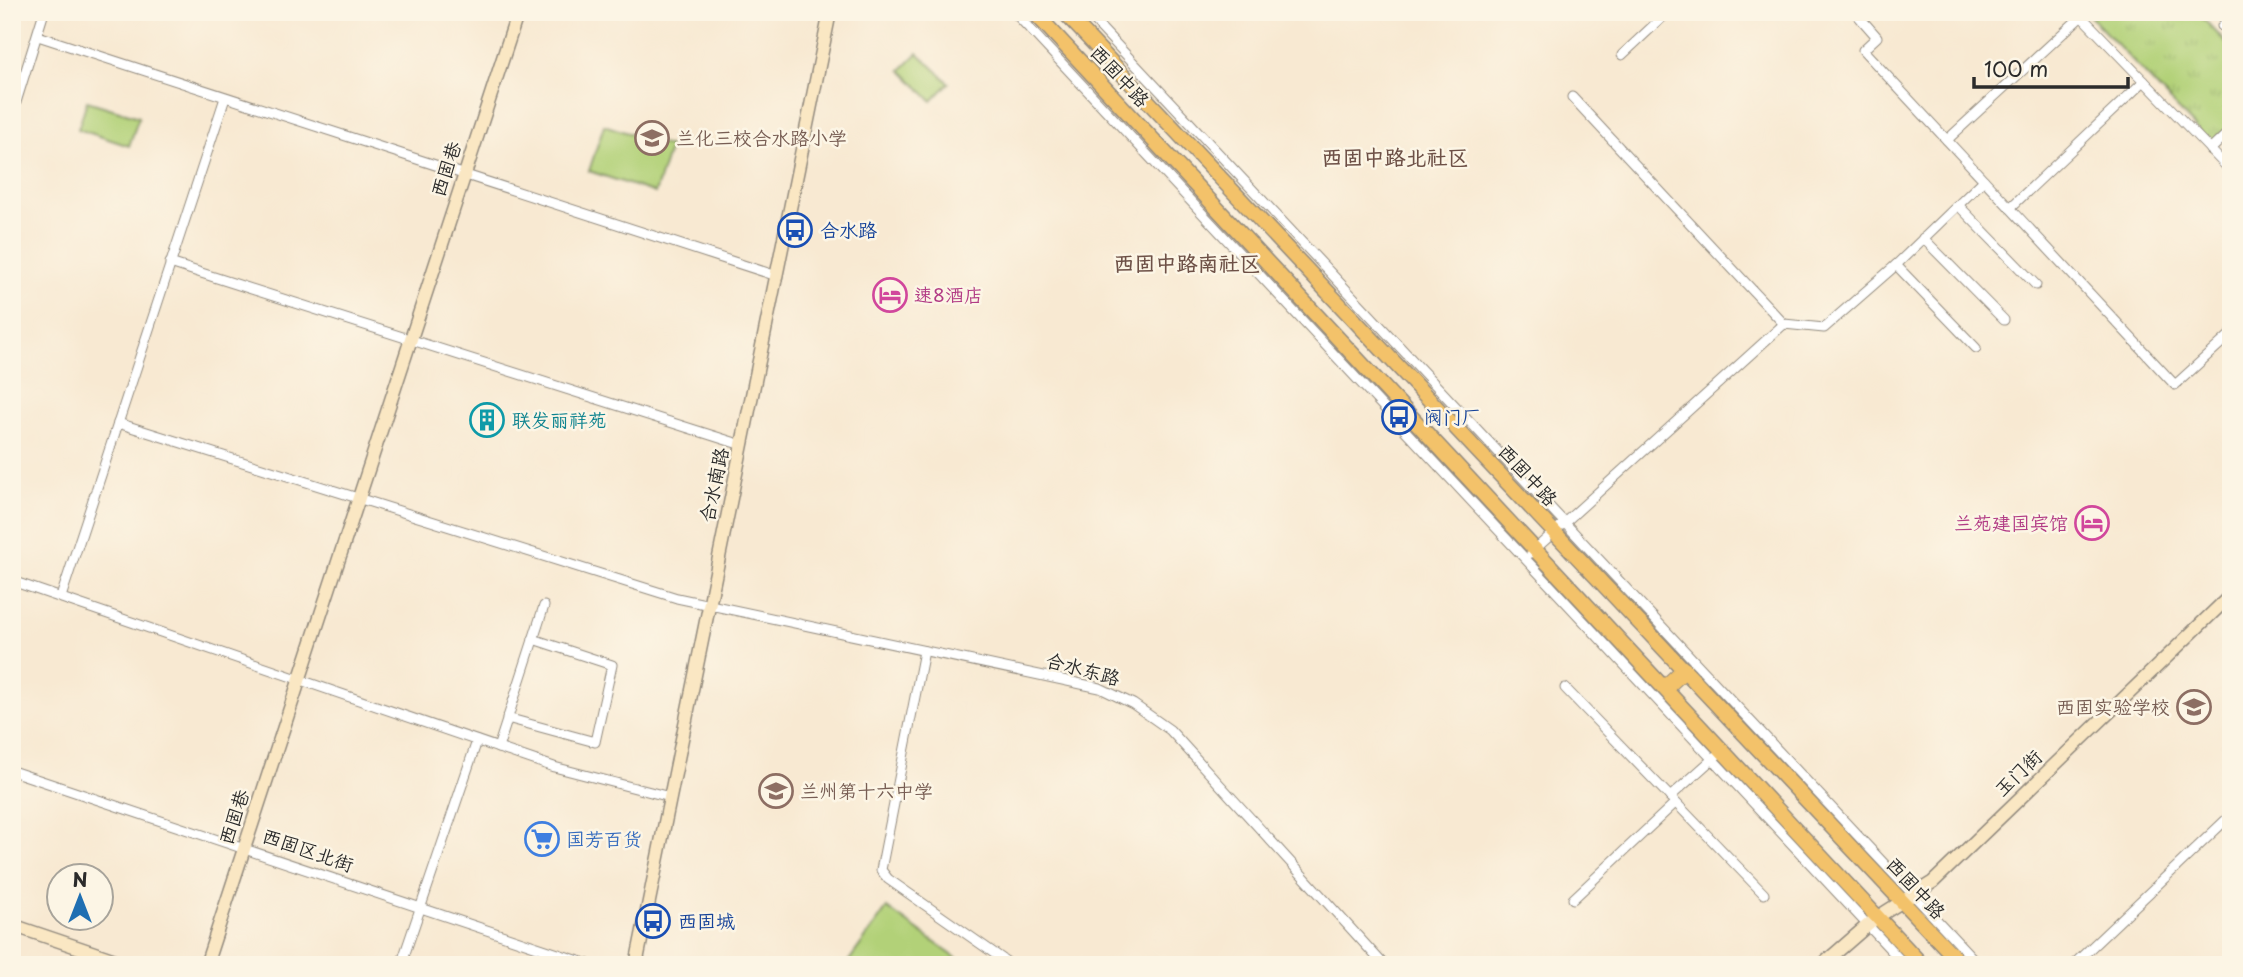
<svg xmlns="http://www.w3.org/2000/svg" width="2243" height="977" font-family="'Playpen Sans','LXGW WenKai TC',sans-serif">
  <defs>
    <pattern id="park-tufts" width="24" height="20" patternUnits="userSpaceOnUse" patternTransform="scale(1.75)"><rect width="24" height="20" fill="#b2d178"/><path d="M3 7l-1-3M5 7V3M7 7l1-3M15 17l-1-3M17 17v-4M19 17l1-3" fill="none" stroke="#99b468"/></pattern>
  </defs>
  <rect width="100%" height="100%" fill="#fcf5e5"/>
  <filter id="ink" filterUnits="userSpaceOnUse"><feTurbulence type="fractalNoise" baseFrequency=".0143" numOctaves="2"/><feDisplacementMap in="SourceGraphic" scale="14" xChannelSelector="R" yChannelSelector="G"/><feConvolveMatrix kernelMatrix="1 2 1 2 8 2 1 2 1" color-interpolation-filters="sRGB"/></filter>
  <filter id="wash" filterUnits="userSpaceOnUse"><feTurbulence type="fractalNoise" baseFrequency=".00686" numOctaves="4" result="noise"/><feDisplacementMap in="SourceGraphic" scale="28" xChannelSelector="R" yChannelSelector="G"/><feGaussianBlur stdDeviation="1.57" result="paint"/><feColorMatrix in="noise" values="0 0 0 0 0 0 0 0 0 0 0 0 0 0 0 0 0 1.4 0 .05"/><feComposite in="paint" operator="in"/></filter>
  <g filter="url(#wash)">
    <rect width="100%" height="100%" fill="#f8e9d2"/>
    <polygon fill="url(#park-tufts)" stroke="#6e7e52" stroke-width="2" points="2086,12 2197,12 2231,48 2231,125 2211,144"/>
    <g fill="#b2d178" stroke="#6e7e52" stroke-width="2">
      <polygon points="918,53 949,83 932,101 901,70"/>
      <polygon points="87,101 139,117 129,146 78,129"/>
      <polygon points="604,125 670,147 655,193 589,171"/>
      <polygon points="887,908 966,965 846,965"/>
    </g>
  </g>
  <g filter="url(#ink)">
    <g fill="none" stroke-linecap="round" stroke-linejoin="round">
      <g stroke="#928a7e" stroke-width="11">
        <g id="street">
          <polyline points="1014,12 1905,965"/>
          <polyline points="1086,12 1979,965"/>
          <polyline points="1855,12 1877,37 1863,50 2175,385 2231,334"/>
          <polyline points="2081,16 2144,81"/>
          <polyline points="2222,26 2231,18"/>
          <polyline points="38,36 777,276"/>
          <polyline points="1622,55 1668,12"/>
          <polyline points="12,115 44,12"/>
          <polyline points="1947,140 2086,12"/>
          <polyline points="2210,150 2231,130"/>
          <polyline points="1958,205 2036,285"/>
          <polyline points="2010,208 2144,81 2231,171"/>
          <polyline points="1923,238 2004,320"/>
          <polyline points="170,263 742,445"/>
          <polyline points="1784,324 1824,328 1896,265"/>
          <polyline points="1976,348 1896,265 1984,180"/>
          <polyline points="118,423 677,598 1100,688 1133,704 1170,730 1384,965"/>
          <polyline points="1531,553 1784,324 1572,97"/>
          <polyline points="12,581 554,767 670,797"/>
          <polyline points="61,597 225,98"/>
          <polyline points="924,651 881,870 888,879 1011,965"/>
          <polyline points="1565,688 1764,894"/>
          <polyline points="507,718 595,742 612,665 533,639"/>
          <polyline points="498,748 544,606"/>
          <polyline points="12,771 591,965"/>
          <polyline points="1670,797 1717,755"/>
          <polyline points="1573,899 1675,803"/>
          <polyline points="401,965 477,741"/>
          <polyline points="2073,965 2231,815"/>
        </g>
      </g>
      <g stroke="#928a7e" stroke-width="15">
        <g id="secondary">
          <polyline points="12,925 130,965"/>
          <polyline points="206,965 518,12"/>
          <polyline points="636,965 830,12"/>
          <polyline points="1822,965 1876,918 1933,882 2231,595"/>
        </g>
      </g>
      <g stroke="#928a7e" stroke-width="17">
        <g id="primary">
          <polyline points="1034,12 1922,965"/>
          <polyline points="1064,12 1962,965"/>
        </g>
      </g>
      <g stroke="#928a7e" stroke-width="18">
        <polyline id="highway" points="1666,687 1684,670"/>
      </g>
      <use href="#street" stroke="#fff" stroke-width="9"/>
      <use href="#secondary" stroke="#fae7c3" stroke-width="12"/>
      <use href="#primary" stroke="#f3c26a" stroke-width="14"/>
      <use href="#highway" stroke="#f3c26a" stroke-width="16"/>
    </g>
  </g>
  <defs>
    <g id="school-ring" transform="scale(1.75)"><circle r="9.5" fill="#fcf5e5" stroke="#8d6e63" stroke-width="1.5"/><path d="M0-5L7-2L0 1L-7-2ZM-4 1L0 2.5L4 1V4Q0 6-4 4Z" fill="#8d6e63"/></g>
    <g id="bus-ring" transform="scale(1.75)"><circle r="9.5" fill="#fcf5e5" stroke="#1a4fb4" stroke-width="1.5"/><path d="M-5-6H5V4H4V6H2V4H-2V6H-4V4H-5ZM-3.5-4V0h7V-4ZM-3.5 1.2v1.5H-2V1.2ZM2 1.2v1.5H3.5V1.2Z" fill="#1a4fb4"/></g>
    <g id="hotel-ring" transform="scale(1.75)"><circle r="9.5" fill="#fcf5e5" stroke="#d1479c" stroke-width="1.5"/><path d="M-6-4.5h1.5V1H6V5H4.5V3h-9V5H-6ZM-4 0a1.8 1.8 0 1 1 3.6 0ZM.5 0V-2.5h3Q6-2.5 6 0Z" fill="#d1479c"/></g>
    <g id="building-ring" transform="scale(1.75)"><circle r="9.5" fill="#fcf5e5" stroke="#0f9aa8" stroke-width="1.5"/><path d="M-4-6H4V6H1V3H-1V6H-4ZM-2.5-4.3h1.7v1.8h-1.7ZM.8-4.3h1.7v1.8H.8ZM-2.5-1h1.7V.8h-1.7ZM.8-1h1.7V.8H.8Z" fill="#0f9aa8"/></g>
    <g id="supermarket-ring" transform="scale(1.75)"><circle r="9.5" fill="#fcf5e5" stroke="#3f7fe0" stroke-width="1.5"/><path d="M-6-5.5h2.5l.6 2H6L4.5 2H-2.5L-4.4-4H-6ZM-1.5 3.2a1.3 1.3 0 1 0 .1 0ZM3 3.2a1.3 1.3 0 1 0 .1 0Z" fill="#3f7fe0"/></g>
  </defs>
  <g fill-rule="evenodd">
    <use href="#school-ring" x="652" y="138"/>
    <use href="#bus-ring" x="795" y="230"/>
    <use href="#hotel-ring" x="890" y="295"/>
    <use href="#bus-ring" x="1399" y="417"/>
    <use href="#building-ring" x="487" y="420"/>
    <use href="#hotel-ring" x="2092" y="523"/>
    <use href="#school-ring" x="2194" y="707"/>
    <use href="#school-ring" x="776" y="791"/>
    <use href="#supermarket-ring" x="542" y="839"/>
    <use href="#bus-ring" x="653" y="921"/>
  </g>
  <g text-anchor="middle" stroke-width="5" stroke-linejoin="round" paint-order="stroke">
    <g font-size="19" fill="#2b2b2b" stroke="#fcf5e5">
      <text transform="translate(1120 76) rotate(47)" y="7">西固中路</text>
      <text transform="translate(446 169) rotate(-72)" y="7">西固巷</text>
      <text transform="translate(1528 475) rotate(47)" y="7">西固中路</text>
      <text transform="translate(714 485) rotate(-78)" y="7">合水南路</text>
      <text transform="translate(1083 669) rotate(15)" y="7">合水东路</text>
      <text transform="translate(2018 773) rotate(-44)" y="7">玉门街</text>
      <text transform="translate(234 817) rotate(-72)" y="7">西固巷</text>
      <text transform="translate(308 850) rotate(19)" y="7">西固区北街</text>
      <text transform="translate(1916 888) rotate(47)" y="7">西固中路</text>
    </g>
    <g font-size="19" fill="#785e54" stroke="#fcf5e5" text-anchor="start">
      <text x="676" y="145">兰化三校合水路小学</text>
      <text x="2170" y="714" text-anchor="end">西固实验学校</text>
      <text x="800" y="798">兰州第十六中学</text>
    </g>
    <g font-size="19" fill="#164399" stroke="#fcf5e5" text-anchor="start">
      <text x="820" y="237">合水路</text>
      <text x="1424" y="424">阀门厂</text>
      <text x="678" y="928">西固城</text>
    </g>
    <g font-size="19" fill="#b23c85" stroke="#fcf5e5" text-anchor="start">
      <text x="914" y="302">速8酒店</text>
      <text x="2068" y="530" text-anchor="end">兰苑建国宾馆</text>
    </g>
    <g font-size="19" fill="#0d838f" stroke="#fcf5e5" text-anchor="start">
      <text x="512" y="427">联发丽祥苑</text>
    </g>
    <g font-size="19" fill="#366cbe" stroke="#fcf5e5" text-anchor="start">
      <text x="566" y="846">国芳百货</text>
    </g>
    <g font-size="21" font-weight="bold" fill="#6e5147" stroke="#fcf5e5">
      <text x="1395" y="165">西固中路北社区</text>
      <text x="1187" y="271">西固中路南社区</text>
    </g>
  </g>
  <rect width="2243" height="977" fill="none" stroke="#fcf5e5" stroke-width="42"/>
  <g transform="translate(80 897)"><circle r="33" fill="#fcf5e5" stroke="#a8a49b" stroke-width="2"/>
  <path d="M0-5L12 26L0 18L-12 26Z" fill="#1f6fb2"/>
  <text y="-10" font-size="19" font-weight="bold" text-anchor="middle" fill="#2b2b2b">N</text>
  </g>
  <path d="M1974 77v10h154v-10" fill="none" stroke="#2b2b2b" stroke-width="3.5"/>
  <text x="1984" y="77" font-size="21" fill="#2b2b2b" stroke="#fcf5e5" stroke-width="5" paint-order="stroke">100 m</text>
</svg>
